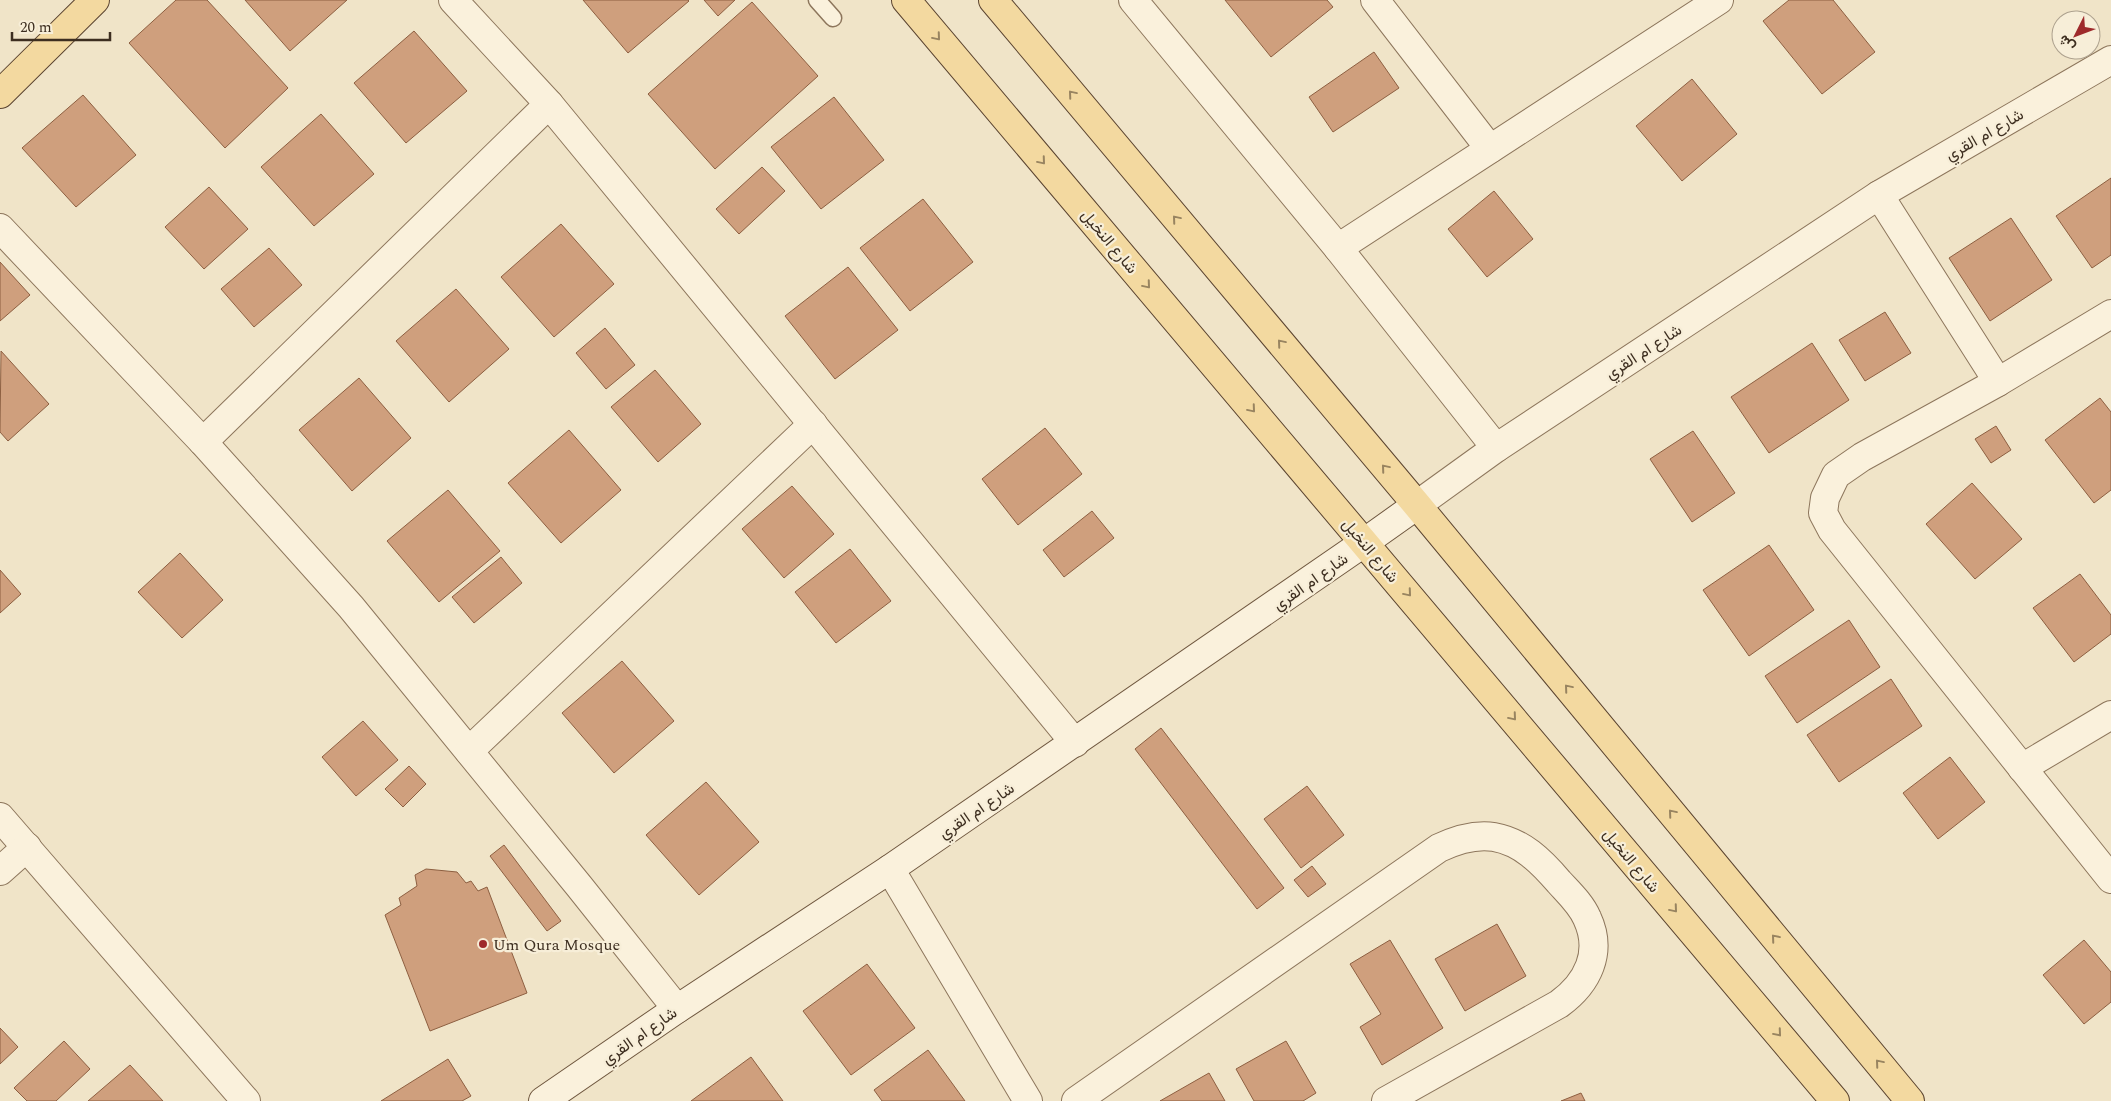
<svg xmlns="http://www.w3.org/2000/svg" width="2111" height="1101" font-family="Spectral,Vazirmatn,serif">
  <rect width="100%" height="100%" fill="#f0e4c8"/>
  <g fill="#cf9f7d" stroke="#8d5f41">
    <polygon points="176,0 207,0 288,88 225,148 129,43"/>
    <polygon points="245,0 347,0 290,51"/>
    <polygon points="583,0 688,0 689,1 628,53"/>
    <polygon points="704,0 735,0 718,16"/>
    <polygon points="1225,0 1327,0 1333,7 1271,57"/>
    <polygon points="1789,0 1833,0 1875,52 1822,94 1763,21"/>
    <polygon points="752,2 818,76 715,169 648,94"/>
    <polygon points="414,31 467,91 406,143 354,83"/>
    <polygon points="1374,52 1399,88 1333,132 1309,97"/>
    <polygon points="1692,79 1737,134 1682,181 1636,126"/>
    <polygon points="83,95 136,155 76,207 22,148"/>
    <polygon points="834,97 884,160 821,209 771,147"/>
    <polygon points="321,114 374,174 314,226 261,167"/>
    <polygon points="762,167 785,191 739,234 716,209"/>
    <polygon points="2111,178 2111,255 2092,268 2056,216"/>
    <polygon points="209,187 248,229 204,269 165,227"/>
    <polygon points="1494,191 1533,239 1487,277 1448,229"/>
    <polygon points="923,199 973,262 910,311 860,248"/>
    <polygon points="2011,218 2052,280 1990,321 1949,258"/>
    <polygon points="561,224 614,284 554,337 501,277"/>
    <polygon points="269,248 302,285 254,327 221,289"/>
    <polygon points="0,262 30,295 0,321"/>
    <polygon points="848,267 898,330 835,379 785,316"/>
    <polygon points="456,289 509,349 449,402 396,341"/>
    <polygon points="1885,312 1911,353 1865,381 1839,340"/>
    <polygon points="605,328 635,365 606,389 576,353"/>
    <polygon points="1812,343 1849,400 1769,453 1731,397"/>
    <polygon points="1,351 49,404 8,441 0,432"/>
    <polygon points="655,370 701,424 658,462 611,407"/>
    <polygon points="359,378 411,438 352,491 299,430"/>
    <polygon points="2100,398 2111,412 2111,490 2094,503 2045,440"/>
    <polygon points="1996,426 2011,450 1991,463 1975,439"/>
    <polygon points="1045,428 1082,474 1018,525 982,479"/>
    <polygon points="569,430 621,490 561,543 508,483"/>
    <polygon points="1693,431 1735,493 1692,522 1650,459"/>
    <polygon points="1972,483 2022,539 1975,579 1926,524"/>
    <polygon points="792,486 834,534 784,578 742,529"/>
    <polygon points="448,490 500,551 439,602 387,541"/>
    <polygon points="1092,511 1114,538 1064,577 1043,550"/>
    <polygon points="1769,545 1814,610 1749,656 1703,590"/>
    <polygon points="850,549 891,601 836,643 795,592"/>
    <polygon points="180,553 223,600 182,638 138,592"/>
    <polygon points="501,557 522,583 474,623 452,597"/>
    <polygon points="0,570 21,594 0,613"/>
    <polygon points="2080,574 2111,615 2111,634 2074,662 2033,608"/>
    <polygon points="1849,620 1880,667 1797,723 1765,676"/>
    <polygon points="622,661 674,721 614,773 562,713"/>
    <polygon points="1891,679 1922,726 1839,782 1807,735"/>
    <polygon points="363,721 398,760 356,796 322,757"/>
    <polygon points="1161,728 1284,888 1257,909 1135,749"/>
    <polygon points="1950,757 1985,802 1938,839 1903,793"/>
    <polygon points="409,766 426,784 403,807 385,789"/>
    <polygon points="706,782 759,842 699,895 646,835"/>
    <polygon points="1307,786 1344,835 1301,868 1264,819"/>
    <polygon points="504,845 561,921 547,931 490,856"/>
    <polygon points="1312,866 1326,884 1308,897 1294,880"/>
    <polygon points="426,869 457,872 466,883 471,881 478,891 487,887 527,993 430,1031 385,915 401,905 399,898 417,886 415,875"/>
    <polygon points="1497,924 1526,976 1465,1011 1435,959"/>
    <polygon points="1390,940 1443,1028 1382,1065 1360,1027 1381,1014 1350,964"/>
    <polygon points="2084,940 2111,972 2111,1002 2084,1024 2043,975"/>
    <polygon points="867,964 915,1028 851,1075 803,1011"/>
    <polygon points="0,1028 18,1047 0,1064"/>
    <polygon points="64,1041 90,1069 56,1101 27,1101 14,1088"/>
    <polygon points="1286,1041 1316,1093 1303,1101 1254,1101 1236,1069"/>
    <polygon points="928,1050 965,1101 882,1101 874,1090"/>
    <polygon points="751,1057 783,1101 691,1101"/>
    <polygon points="448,1059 471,1096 462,1101 381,1101"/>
    <polygon points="130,1065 163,1101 88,1101"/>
    <polygon points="1209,1073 1225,1101 1160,1101"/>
    <polygon points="1581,1093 1585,1101 1561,1101"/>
  </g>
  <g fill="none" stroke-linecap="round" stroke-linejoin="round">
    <g stroke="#8d765c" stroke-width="19">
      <polyline id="lane" points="817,0 833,18"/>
    </g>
    <g stroke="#8d765c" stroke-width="30">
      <g id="street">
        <polyline points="453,0 549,104 1075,743"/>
        <polyline points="1133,0 1338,248 1496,448"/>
        <polyline points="1375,0 1490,149"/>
        <polyline points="1879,195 1998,382"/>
        <polyline points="0,228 203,442 351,607 579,886 677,1009"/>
        <polyline points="1338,248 1719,0"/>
        <polyline points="2111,314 1998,382 1862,457 1836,475 1825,498 1823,513 1832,530 2111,879"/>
        <polyline points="203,442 549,104"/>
        <polyline points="1417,505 1496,448 1879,195 2111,60"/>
        <polyline points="469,751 813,424"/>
        <polyline points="2022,768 2111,715"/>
        <polyline points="0,817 246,1101"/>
        <polyline points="890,869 1028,1101"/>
        <polyline points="0,871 27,847"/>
        <path d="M1076,1101L1439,848C1456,840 1475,834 1494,837C1522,842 1541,861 1559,882C1569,893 1581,904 1587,918C1603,952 1588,983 1559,1004L1386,1101"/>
      </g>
    </g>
    <g stroke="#6f573f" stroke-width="30">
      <polyline id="secondary" points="543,1101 677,1009 890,869 1365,542 1417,505"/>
    </g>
    <g stroke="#5b4430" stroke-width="30">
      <g id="primary">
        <polyline points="906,0 1835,1101"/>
        <polyline points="993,0 1417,505 1910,1101"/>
        <polyline points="0,94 95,0"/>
      </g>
    </g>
    <use href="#lane" stroke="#faf1dc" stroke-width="16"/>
    <use href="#street" stroke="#faf1dc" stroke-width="28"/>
    <use href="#secondary" stroke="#faf1dc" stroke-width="28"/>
    <use href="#primary" stroke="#f3d9a0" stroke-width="28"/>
  </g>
  <defs><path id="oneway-chevron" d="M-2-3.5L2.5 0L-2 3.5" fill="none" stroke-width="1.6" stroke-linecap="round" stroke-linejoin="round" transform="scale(1.25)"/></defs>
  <g stroke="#988460">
    <use href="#oneway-chevron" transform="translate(937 37) rotate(50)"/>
    <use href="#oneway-chevron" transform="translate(1072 94) rotate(-130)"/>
    <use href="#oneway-chevron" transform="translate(1042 161) rotate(50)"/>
    <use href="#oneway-chevron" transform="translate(1176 219) rotate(-130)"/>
    <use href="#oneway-chevron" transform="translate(1147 285) rotate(50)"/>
    <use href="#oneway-chevron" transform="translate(1281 343) rotate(-130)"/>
    <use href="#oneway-chevron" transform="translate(1252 409) rotate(50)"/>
    <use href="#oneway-chevron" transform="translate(1385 468) rotate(-130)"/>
    <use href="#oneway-chevron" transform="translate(1408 593) rotate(50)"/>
    <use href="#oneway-chevron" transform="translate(1568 688) rotate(-130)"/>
    <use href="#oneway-chevron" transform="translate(1513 717) rotate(50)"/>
    <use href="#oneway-chevron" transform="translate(1672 813) rotate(-130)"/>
    <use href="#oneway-chevron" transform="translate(1674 909) rotate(50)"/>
    <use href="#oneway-chevron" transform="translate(1775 938) rotate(-130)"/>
    <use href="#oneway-chevron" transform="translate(1778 1033) rotate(50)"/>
    <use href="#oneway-chevron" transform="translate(1879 1063) rotate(-130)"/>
  </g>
  <circle fill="#9e2a2b" stroke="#f7eed8" stroke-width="2" cx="483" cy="944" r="5"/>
  <g text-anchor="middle" stroke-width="4.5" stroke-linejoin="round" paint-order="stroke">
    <g font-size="16" fill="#3d2e20" stroke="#f7eed8">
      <text transform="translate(1984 134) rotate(-30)" y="6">شارع ام القري</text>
      <text transform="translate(1110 241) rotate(50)" y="6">شارع النخيل</text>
      <text transform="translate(1643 351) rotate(-33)" y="6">شارع ام القري</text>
      <text transform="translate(1371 550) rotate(50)" y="6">شارع النخيل</text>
      <text transform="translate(1310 581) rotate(-35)" y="6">شارع ام القري</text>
      <text transform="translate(976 810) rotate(-34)" y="6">شارع ام القري</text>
      <text transform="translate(1632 860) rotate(50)" y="6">شارع النخيل</text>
      <text transform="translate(639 1035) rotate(-35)" y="6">شارع ام القري</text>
    </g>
    <g font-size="16" fill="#3d2e20" stroke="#f7eed8" text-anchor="start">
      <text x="493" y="950">Um Qura Mosque</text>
    </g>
  </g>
  <g transform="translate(2076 35) rotate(228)"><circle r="24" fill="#f7eed8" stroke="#ada18e"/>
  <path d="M0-4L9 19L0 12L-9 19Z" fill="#9e2a2b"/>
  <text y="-8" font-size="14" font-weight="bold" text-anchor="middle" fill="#3d2e20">ش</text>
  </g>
  <path d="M12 32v8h98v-8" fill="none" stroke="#3d2e20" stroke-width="2.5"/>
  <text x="20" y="32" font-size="15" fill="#3d2e20" stroke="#f7eed8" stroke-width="4" paint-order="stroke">20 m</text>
</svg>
